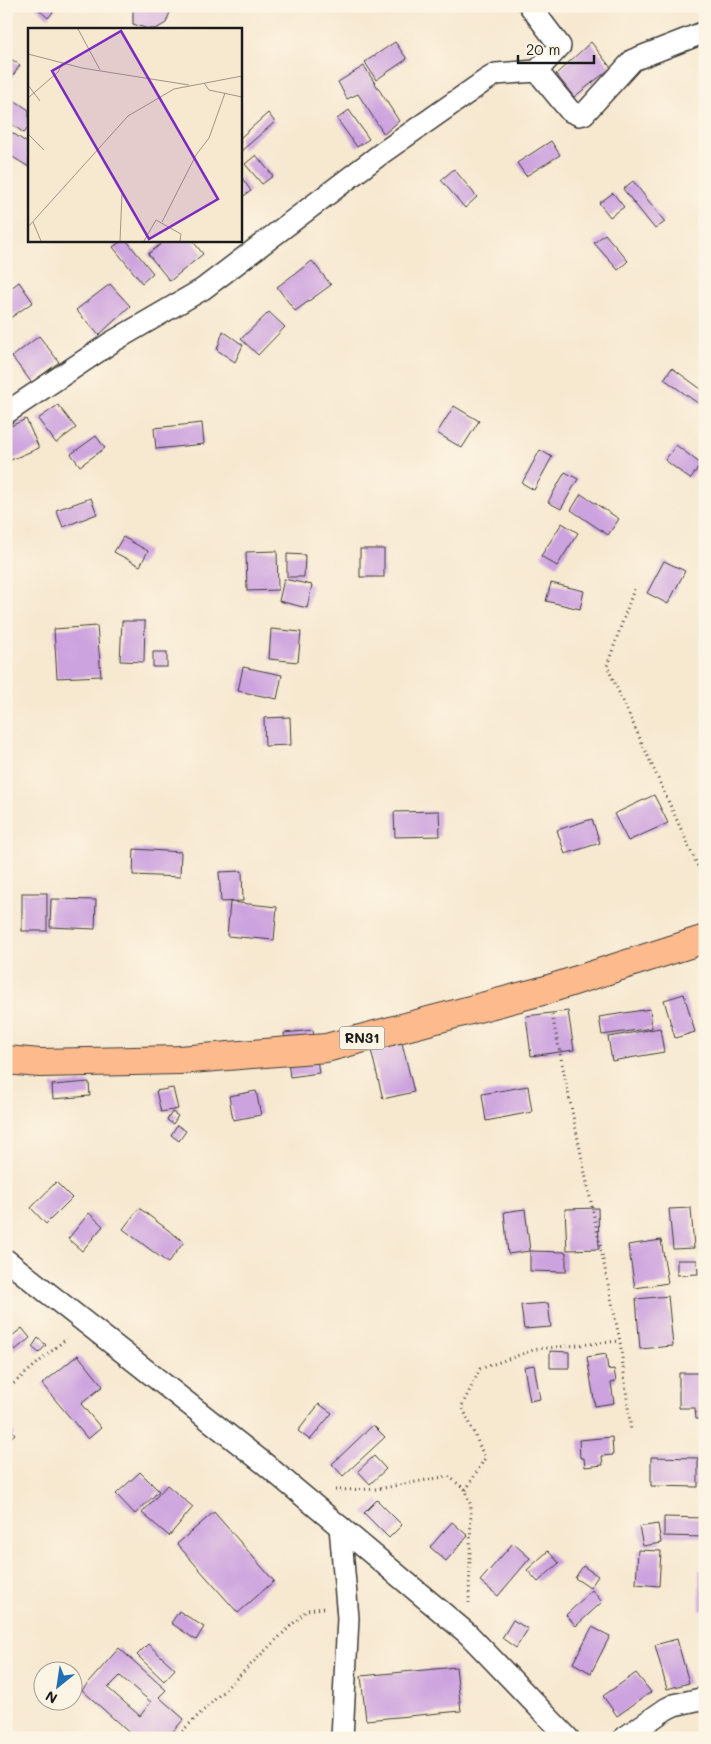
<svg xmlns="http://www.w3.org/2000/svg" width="711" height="1744" font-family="Mali,sans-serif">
  <rect width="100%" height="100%" fill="#fcf5e5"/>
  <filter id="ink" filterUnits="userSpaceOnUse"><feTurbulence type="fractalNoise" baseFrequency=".02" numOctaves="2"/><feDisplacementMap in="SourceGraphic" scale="10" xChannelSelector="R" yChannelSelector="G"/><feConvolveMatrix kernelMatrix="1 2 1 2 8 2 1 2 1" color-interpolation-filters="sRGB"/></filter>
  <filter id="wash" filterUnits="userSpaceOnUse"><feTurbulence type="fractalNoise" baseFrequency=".0096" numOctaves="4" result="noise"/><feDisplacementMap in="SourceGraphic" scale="20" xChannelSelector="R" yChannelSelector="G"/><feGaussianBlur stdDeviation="1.12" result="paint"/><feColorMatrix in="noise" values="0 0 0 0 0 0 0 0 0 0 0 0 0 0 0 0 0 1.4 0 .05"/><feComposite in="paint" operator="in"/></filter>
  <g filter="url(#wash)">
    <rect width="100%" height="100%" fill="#f7e8d0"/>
    <g id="blocks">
      <g fill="#cca2df" fill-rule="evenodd">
        <polygon points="35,6 58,6 48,18"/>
        <polygon points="137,6 165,6 170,12 166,23 156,29 148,29 133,24 133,9"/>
        <polygon points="395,42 407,59 376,80 365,62"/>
        <polygon points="591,42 611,68 574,97 556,74"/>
        <polygon points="11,59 20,65 6,86 6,66"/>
        <polygon points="364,66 399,121 384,134 358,94 347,99 338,82"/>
        <polygon points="6,95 29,110 29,127 24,133 6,120"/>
        <polygon points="349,110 369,139 357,147 337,119"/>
        <polygon points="268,113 275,122 241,151 240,138"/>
        <polygon points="11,132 29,144 29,167 6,153 6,139"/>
        <polygon points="551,141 560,155 526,176 517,163"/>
        <polygon points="256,155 273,176 262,184 245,164"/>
        <polygon points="454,169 477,197 465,208 441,180"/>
        <polygon points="240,175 251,191 242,197 240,195"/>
        <polygon points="633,181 665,222 655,229 623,189"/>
        <polygon points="613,193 624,207 610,217 599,203"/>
        <polygon points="605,234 628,261 618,270 594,243"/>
        <polygon points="123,240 126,240 153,273 142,283 113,247"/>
        <polygon points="166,240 192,240 203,254 170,281 148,254"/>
        <polygon points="312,261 331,285 295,311 277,287"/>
        <polygon points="19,282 33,302 6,321 6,292"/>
        <polygon points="110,284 130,306 99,335 76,310"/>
        <polygon points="269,312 285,327 258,355 241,339"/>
        <polygon points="223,331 243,345 235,362 217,350"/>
        <polygon points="39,336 59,362 32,383 12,357"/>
        <polygon points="672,368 705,392 705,397 699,404 664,379"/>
        <polygon points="58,405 76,428 56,443 38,419"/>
        <polygon points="454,406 479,421 462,448 437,433"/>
        <polygon points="26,419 39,448 6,462 6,428"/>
        <polygon points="202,423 204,444 156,449 154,428"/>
        <polygon points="96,436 105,448 80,466 71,454"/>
        <polygon points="676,445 701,464 690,479 665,460"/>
        <polygon points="540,450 552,457 534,490 522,483"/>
        <polygon points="565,472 578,479 561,509 548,502"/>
        <polygon points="581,494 619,519 608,535 571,510"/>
        <polygon points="91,498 97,514 63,527 56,510"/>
        <polygon points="562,523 578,533 557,566 541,556"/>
        <polygon points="123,537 148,551 140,566 114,552"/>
        <rect x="360" y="549" width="24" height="28"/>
        <polygon points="277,551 278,590 247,591 246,552"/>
        <polygon points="287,554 305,555 304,577 287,577"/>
        <polygon points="664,561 685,571 668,604 647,593"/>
        <polygon points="284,579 312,585 307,608 279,601"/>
        <polygon points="551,583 584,591 580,609 546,601"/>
        <polygon points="122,621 145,621 144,662 120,661"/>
        <polygon points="97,626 101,676 57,678 54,629"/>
        <polygon points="271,629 301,632 298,662 269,659"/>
        <rect x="153" y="652" width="14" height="15"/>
        <polygon points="243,667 282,675 277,699 238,691"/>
        <polygon points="290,717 291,745 265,746 264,718"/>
        <polygon points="654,795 668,823 628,841 614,814"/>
        <polygon points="439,811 440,836 395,837 394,812"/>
        <polygon points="592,819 600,843 565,854 557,830"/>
        <polygon points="134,849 181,852 180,877 133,875"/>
        <polygon points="242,871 243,901 221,902 219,872"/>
        <rect x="22" y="893" width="25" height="38"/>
        <polygon points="51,899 96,900 95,929 50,927"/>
        <polygon points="230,902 277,907 274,940 227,936"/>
        <polygon points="684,994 695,1032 675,1038 664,1000"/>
        <polygon points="650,1009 652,1028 602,1035 599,1017"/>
        <polygon points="568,1011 574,1050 531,1056 526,1016"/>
        <polygon points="660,1028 664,1052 612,1061 608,1037"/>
        <polygon points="313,1030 319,1073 290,1077 284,1033"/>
        <polygon points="402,1043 414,1092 383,1099 371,1050"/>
        <polygon points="89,1082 90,1096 53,1099 52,1085"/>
        <polygon points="528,1086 532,1112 486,1121 482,1094"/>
        <polygon points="173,1088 178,1109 161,1112 156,1091"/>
        <polygon points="256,1091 261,1115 233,1120 229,1096"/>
        <polygon points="172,1112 178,1116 173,1124 167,1120"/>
        <polygon points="177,1125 186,1131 179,1141 171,1135"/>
        <polygon points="56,1182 72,1198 46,1224 31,1208"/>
        <polygon points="139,1208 184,1242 168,1263 123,1229"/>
        <polygon points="598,1208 599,1249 567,1250 565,1209"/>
        <polygon points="691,1208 694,1248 673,1249 669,1209"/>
        <polygon points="525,1209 530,1251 566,1252 566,1272 530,1271 530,1251 508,1254 504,1212"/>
        <polygon points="89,1213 103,1226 82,1251 68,1239"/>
        <polygon points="661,1240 668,1283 635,1288 628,1245"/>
        <polygon points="677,1260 697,1260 698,1274 677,1275"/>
        <polygon points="668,1296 673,1346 640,1349 636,1299"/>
        <polygon points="548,1303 551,1327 524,1329 521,1305"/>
        <polygon points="22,1328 30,1338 15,1350 7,1340"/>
        <polygon points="38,1338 46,1345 39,1353 32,1347"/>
        <polygon points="550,1351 569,1352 569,1368 550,1368"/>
        <polygon points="606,1354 608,1370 614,1369 616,1381 611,1383 614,1403 595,1406 587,1357"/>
        <polygon points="78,1355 103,1386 81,1404 101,1428 88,1439 42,1384"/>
        <polygon points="534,1365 540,1399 530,1401 524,1367"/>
        <polygon points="679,1373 705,1373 705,1419 696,1419 695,1408 679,1408"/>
        <polygon points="319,1404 332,1413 310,1440 298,1431"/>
        <polygon points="6,1423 15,1434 6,1442"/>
        <polygon points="373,1425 385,1437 343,1476 332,1464"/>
        <polygon points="612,1437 613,1455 602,1456 603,1465 585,1467 584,1458 580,1458 579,1440"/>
        <polygon points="374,1456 386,1469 370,1484 358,1471"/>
        <polygon points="651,1457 698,1458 698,1487 651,1486"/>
        <polygon points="140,1472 159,1491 135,1514 116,1494"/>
        <polygon points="167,1485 193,1507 169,1536 142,1513"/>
        <polygon points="377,1500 402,1525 389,1538 364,1513"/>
        <polygon points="214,1512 274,1581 238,1613 177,1544"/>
        <polygon points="664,1517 705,1518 705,1537 664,1536"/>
        <polygon points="452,1522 468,1536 446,1561 430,1547"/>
        <polygon points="658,1524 661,1543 643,1546 639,1527"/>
        <polygon points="513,1543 530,1558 498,1596 480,1581"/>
        <polygon points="638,1550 661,1551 659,1586 636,1584"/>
        <polygon points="548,1551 559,1563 538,1582 527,1570"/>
        <polygon points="583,1566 598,1576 590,1588 575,1578"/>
        <polygon points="705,1569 705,1611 700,1611 699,1570"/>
        <polygon points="592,1590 602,1602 576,1626 566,1615"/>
        <polygon points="179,1611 204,1627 196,1640 171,1623"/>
        <polygon points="513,1620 528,1629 516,1648 502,1638"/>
        <polygon points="592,1627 610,1636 591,1673 573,1663"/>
        <polygon points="677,1639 689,1683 667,1689 655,1645"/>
        <polygon points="148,1644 175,1669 164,1681 137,1655"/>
        <path d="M119,1648L166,1690L159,1697L184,1719L167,1738H135L82,1690ZM120,1676L151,1702L140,1716L108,1688Z"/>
        <polygon points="456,1667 461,1711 366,1720 361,1676"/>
        <polygon points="636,1673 651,1692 617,1716 603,1696"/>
      </g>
    </g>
  </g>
  <g filter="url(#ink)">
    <use href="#blocks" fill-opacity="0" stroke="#3d3b37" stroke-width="1"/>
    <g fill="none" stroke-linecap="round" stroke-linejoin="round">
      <g stroke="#3d3b37" stroke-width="24">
        <g id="minor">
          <polyline points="530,6 560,46 537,71 570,111 579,115 584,114 633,60 705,32"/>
          <polyline points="6,413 112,342 203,289 382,153 486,80 496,74 537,71"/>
          <polyline points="6,1260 265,1464 468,1634 568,1738"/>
          <polyline points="340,1527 348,1618 342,1738"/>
          <polyline points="624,1738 666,1709 674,1705 705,1698"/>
        </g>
      </g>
      <g stroke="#3d3b37" stroke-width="30">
        <polyline id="primary" points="6,1060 40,1063 179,1060 326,1048 546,990 705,939"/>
      </g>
      <g stroke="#3d3b37" stroke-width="3" stroke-dasharray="1 4" stroke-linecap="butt">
        <polyline points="634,589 607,666 705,882"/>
        <polyline points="552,1015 620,1341 631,1431"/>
        <polyline points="6,1390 67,1338"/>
        <polyline points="335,1490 378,1489 448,1476 466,1490 471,1507 469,1603"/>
        <polyline points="466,1490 485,1458 462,1406 480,1369 536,1349 620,1341"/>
        <polyline points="175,1738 307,1610 324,1608"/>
      </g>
      <use href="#minor" stroke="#fff" stroke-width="21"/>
      <use href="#primary" stroke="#fcba8d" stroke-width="28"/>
    </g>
  </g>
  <g text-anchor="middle" stroke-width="4" stroke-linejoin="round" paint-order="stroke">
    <rect fill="#fcf5e5" stroke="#5f5d58" stroke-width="1" x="339.5" y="1026.5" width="45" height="23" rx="4"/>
    <g font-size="14" font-weight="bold" fill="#1c1c1c">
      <text x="362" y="1043">RN31</text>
    </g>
  </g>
  <g transform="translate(28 28)">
    <rect width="214" height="214" fill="#f7e8d0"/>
    <path fill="none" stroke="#9f9688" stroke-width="1" d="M50,1L72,42M0,26L54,40L161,57M176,55L181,62L214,69M0,57L12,73M0,70L30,44L35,34M0,106L16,122M5,194L13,213M134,194L168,127L181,110L197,65M0,199L100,88L146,61L214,48M92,213L94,165M116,213L128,192L153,206L152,213"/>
    <path fill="#7b2cbf" fill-opacity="0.15" stroke="#7b2cbf" stroke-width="2.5" d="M93,3L190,171L121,211L24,43Z"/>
    <rect width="214" height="214" fill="none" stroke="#1c1c1c" stroke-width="2.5"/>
  </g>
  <rect width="711" height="1744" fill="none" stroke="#fcf5e5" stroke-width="25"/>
  <g transform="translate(58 1686) rotate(210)"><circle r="24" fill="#fcf5e5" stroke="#a29e95"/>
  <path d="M0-4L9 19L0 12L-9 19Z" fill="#1f6fb2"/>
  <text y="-8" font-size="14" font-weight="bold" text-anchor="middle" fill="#1c1c1c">N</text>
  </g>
  <path d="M518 55v8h76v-8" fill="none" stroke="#1c1c1c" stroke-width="2.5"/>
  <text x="526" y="55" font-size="15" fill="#1c1c1c" stroke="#fcf5e5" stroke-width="4" paint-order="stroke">20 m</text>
</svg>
